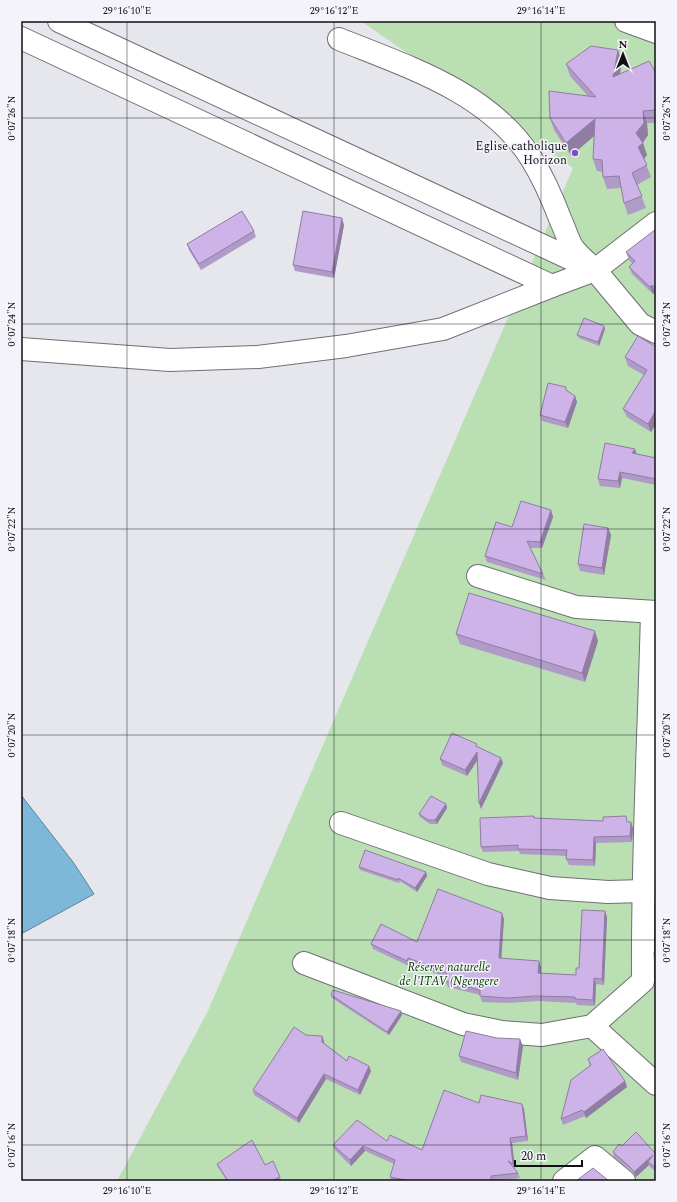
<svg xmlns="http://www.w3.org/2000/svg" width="677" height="1202" font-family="Spectral,serif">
  <rect width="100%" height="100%" fill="#e6e6ed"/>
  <polygon fill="#b9dfb3" points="361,21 656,21 656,1181 117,1181 207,1013 573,168"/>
  <polygon fill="#7db8d9" stroke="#5c859d" points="21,795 73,862 94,894 21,934"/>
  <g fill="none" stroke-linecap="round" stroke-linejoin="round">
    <g stroke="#706f75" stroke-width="24">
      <g id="minor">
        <polyline points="626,21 656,32"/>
        <path d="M339,39C408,67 489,92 531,158C543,177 553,200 561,221C565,229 568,241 573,248C579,256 588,263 595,270L656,223"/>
        <polyline points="21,349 170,360 258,357 346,346 443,329 552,286"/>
        <polyline points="478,576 576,607 656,612"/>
        <polyline points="341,823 488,874 550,888 608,892 643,891"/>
        <path d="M304,963L463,1024L502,1032L542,1035L592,1026L643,981C642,858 649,735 652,612"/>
        <polyline points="592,1026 656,1084"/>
        <polyline points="564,1181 595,1157 624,1181"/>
      </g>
    </g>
    <g stroke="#706f75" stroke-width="24">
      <g id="tertiary">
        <polyline points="59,21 595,270 640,324 656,332"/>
        <polyline points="21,38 552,286 595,270"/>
      </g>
    </g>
    <use href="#minor" stroke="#fff" stroke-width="22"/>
    <use href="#tertiary" stroke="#fff" stroke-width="22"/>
  </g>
  <g fill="#b09ac8">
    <polygon points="622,62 620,74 656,73 656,123 647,123 648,135 643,143 647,155 644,159 651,177 637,185 646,208 628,215 624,203 621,188 607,189 603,177 603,172 597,171 593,159 594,135 571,156 554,130 550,118 588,96 570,76 566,64"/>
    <polygon points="344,225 334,278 295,271 293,265"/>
    <polygon points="656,229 656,293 655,292 653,294 632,274 629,267 632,263 629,260 626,252"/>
    <polygon points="254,231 256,237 201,270 189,250 187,244"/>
    <polygon points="605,329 599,346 579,338 577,335"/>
    <polygon points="656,347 656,424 651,432 627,417 623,409 644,375 628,366 625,357"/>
    <polygon points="568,392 575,396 577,402 568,428 542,421 540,415"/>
    <polygon points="637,454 656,458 656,485 622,478 620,488 600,486 598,479"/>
    <polygon points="551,510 553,517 542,548 530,548 546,580 487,562 485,556 512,527"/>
    <polygon points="608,528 611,535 604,575 580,571 578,564"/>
    <polygon points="456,634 598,641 585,682 460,644"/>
    <polygon points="478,747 503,763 481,809 478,760 467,776 442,765 440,759"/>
    <polygon points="446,804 447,808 437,824 430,824 420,817 419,814"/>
    <polygon points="534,816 535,818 631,822 633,828 632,842 596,843 595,866 569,865 566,859 567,856 520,854 519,851 483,852 481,847"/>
    <polygon points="359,867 426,872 427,876 417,892 400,881 399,883 360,870"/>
    <polygon points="607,917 604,985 596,984 595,1006 577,1005 576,1003 538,1001 509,1003 482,1002 480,995 448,987 445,981 446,978 445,977 410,964 409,966 373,949 371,944 417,942 504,919 501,958 541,967 541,973 576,975"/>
    <polygon points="331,995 402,1015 389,1035 332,998"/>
    <polygon points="306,1035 324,1041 324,1043 347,1061 371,1071 360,1095 326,1079 299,1123 254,1095 253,1090"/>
    <polygon points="497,1038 523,1046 518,1080 461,1062 459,1056"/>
    <polygon points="588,1059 625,1081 627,1087 586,1118 585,1116 563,1125 561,1119 590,1066"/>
    <polygon points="479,1103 522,1104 524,1109 528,1141 512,1143 515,1169 518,1173 520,1178 497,1181 392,1181 390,1177 394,1164 365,1151 351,1166 335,1150 333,1145 387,1141 422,1150"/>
    <polygon points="622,1146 655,1153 656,1152 656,1172 650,1167 649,1165 636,1177 632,1171 614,1157 613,1152"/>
    <polygon points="217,1164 265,1165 280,1177 281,1181 227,1181 218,1167"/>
  </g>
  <g fill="#907da2">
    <polygon points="618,50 622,62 617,89 613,77"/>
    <polygon points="643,111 647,123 648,135 642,144 643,143 647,155 643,160 638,147 636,133"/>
    <polygon points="595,119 600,131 571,156 566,143"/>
    <polygon points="342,218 344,225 334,278 332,272"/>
    <polygon points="652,285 655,292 653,294 650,287"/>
    <polygon points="604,326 605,329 599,346 598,342"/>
    <polygon points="575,396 577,402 568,428 565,422"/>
    <polygon points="656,410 656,424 651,432 648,424"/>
    <polygon points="635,449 637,455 632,453"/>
    <polygon points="620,472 622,478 620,488 618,481"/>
    <polygon points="551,510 553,517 542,548 540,542"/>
    <polygon points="608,528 611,535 604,575 602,568"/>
    <polygon points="595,631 598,641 585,682 582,673"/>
    <polygon points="477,752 479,757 467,776 465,770"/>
    <polygon points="501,758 503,763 481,809 479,803"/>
    <polygon points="446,804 447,808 437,824 435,820"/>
    <polygon points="631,822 633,828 632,842 630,836"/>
    <polygon points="594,837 596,843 595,866 593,860"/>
    <polygon points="426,872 427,876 417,892 415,888"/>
    <polygon points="605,911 607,917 604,985 602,979"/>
    <polygon points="502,913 504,919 501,964 499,958"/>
    <polygon points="408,958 410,964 409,966 407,961"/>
    <polygon points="539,961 541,967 540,979 538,973"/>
    <polygon points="594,978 596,984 595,1006 593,1000"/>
    <polygon points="401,1011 402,1015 389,1035 387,1032"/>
    <polygon points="322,1036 324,1041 324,1047 322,1042"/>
    <polygon points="520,1039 523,1046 518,1080 516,1073"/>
    <polygon points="369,1066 371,1071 360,1095 358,1090"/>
    <polygon points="324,1074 326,1079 299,1123 297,1118"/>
    <polygon points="625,1081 627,1087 586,1118 584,1112"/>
    <polygon points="522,1104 524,1109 528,1141 526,1136"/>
    <polygon points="510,1138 512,1143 515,1169 513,1164"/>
    <polygon points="363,1146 365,1151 351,1166 350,1160"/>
    <polygon points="653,1155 648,1162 649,1165 636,1177 634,1172"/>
  </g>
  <g fill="#cdb3e8" stroke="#907da2">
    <polygon points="591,46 618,50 613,77 649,61 656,73 656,110 643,111 644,123 636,133 643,143 638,147 647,165 632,173 642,196 624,203 619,176 603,177 602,160 593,159 595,119 566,143 550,118 549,91 596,97 566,64"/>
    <polygon points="242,211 254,231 199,264 187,244"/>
    <polygon points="303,211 342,218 332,272 293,265"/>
    <polygon points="656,229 656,288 652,285 650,287 629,267 635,261 626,252"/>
    <polygon points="584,318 604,326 598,342 577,335"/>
    <polygon points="638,336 656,347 656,410 648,424 623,409 647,370 625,357"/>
    <polygon points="548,383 566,387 566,390 575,396 565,422 540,415"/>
    <polygon points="605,443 635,449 632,453 656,458 656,479 620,472 618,481 598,479"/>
    <polygon points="521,501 551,510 540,542 527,541 543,574 485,556 496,522 512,527"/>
    <polygon points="584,524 608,528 602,568 578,564"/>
    <polygon points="469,593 595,631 582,673 456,634"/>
    <polygon points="452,733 477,744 476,746 501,758 479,803 477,752 465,770 440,759"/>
    <polygon points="431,796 446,804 435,820 428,820 419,814"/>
    <polygon points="534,816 534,818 603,821 603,817 626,816 627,822 631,822 630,836 594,837 593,860 566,859 567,850 518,849 518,845 481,847 480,818"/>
    <polygon points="365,850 426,872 415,888 398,878 398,880 359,867"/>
    <polygon points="438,889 502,913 499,958 539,961 538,973 576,975 576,968 579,968 582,910 605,911 602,979 594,978 593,1000 575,999 575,997 535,996 507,998 480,996 480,990 445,981 447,974 443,971 408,958 407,961 371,944 381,924 417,942"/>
    <polygon points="654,952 656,952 656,988"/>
    <polygon points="333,990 401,1011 387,1032 331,995"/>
    <polygon points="294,1027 306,1035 322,1036 322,1042 347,1061 349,1056 369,1066 358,1090 324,1074 297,1118 253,1090"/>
    <polygon points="466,1031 497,1038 520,1039 516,1073 459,1056"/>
    <polygon points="603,1049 625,1081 584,1112 582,1110 561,1119 571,1080 591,1065 588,1059"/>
    <polygon points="444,1090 479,1103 481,1095 522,1104 526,1136 510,1138 513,1164 508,1161 518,1173 491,1176 491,1181 411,1181 390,1177 395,1160 363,1146 350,1160 333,1145 357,1120 387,1141 390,1135 422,1150"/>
    <polygon points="636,1132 655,1153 656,1152 656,1168 648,1162 653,1155 634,1172 630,1167 613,1152 619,1144 622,1146"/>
    <polygon points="252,1140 265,1165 273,1161 280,1177 271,1181 228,1181 217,1164"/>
    <polygon points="593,1168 609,1181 576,1181"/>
  </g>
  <path fill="none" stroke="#100f12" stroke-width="1" stroke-opacity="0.45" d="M127,21V1181M334,21V1181M541,21V1181M21,118H656M21,324H656M21,529H656M21,735H656M21,940H656M21,1145H656"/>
  <circle fill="#7850c9" stroke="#f4f3fa" stroke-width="1.5" cx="575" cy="153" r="4"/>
  <g text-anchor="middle" stroke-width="3" stroke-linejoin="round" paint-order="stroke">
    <g font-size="12" fill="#100f12" stroke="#f4f3fa" text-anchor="end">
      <text x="567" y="150">Eglise catholique<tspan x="567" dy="14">Horizon</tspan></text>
    </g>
    <g font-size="12" font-style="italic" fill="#084100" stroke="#f4f3fa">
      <text x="449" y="971">Réserve naturelle<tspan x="449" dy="14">de l'ITAV (Ngengere</tspan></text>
    </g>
  </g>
  <rect width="677" height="1202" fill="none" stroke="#f4f3fa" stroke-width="44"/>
  <g transform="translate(623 54)" stroke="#f4f3fa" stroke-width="3" paint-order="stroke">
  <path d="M0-3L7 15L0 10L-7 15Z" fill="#100f12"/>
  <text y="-6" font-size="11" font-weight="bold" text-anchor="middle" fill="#100f12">N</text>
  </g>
  <path d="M515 1160v6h67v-6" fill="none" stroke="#100f12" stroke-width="2"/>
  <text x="521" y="1160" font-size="12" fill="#100f12" stroke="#f4f3fa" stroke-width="3" paint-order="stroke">20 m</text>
  <rect x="22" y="22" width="633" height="1158" fill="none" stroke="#100f12" stroke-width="1.5"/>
  <g font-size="10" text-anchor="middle" fill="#100f12">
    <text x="127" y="14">29°16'10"E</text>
    <text x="334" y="14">29°16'12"E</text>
    <text x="541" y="14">29°16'14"E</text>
    <text transform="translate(11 118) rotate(-90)" y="4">0°07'26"N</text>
    <text transform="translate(666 118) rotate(-90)" y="4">0°07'26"N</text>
    <text transform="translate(11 324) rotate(-90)" y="4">0°07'24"N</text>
    <text transform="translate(666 324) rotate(-90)" y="4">0°07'24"N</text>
    <text transform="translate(11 529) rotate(-90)" y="4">0°07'22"N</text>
    <text transform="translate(666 529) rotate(-90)" y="4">0°07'22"N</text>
    <text transform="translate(11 735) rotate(-90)" y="4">0°07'20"N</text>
    <text transform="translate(666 735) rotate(-90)" y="4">0°07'20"N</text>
    <text transform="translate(11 940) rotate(-90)" y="4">0°07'18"N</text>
    <text transform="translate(666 940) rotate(-90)" y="4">0°07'18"N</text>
    <text transform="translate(11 1145) rotate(-90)" y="4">0°07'16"N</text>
    <text transform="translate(666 1145) rotate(-90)" y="4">0°07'16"N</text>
    <text x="127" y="1194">29°16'10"E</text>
    <text x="334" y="1194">29°16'12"E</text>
    <text x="541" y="1194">29°16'14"E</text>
  </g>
</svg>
